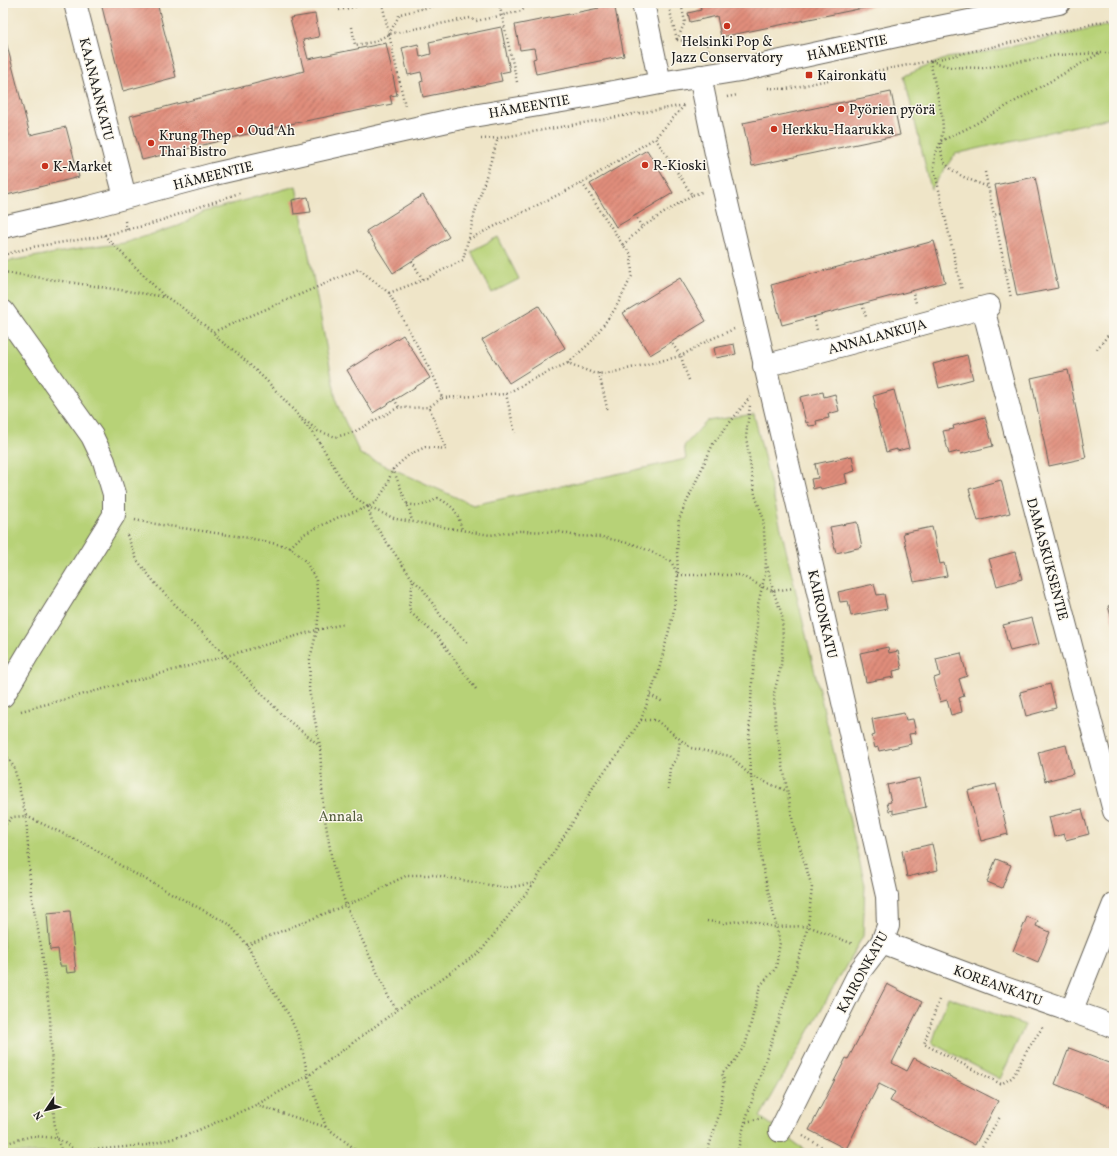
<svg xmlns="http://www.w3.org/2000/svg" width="1117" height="1156" font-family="Vollkorn,serif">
  <defs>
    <pattern id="building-hatch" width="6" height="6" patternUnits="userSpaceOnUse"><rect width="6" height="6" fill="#e08d7c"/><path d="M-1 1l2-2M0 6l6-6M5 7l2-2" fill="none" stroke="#b57265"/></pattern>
  </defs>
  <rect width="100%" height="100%" fill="#fbf7ec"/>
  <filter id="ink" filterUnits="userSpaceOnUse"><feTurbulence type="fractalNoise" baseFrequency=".025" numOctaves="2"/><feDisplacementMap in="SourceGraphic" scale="8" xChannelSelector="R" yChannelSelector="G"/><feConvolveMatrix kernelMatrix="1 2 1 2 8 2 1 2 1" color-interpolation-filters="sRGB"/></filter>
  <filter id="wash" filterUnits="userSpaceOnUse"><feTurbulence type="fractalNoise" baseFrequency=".012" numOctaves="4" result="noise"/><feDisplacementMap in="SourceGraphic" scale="16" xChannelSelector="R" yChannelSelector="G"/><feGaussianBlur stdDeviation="0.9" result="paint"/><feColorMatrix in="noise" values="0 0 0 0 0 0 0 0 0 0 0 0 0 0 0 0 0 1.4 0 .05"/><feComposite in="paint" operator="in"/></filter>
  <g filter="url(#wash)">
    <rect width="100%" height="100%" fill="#efe5c8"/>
    <g fill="#b7d277" stroke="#6a774a">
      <polygon points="1114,24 1114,117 955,154 931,189 904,76 947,58 991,51"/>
      <polygon points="296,186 337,404 360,454 473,505 686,459 684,446 707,421 754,414 865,885 863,936 760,1117 790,1137 794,1143 810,1153 3,1153 3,262 86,248 124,243 181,225 203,212"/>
      <polygon points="498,237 519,279 492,293 471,251"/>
      <polygon points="948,997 1025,1025 1000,1079 932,1043"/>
    </g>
    <g id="blocks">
      <g fill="url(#building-hatch)">
        <polygon points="101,3 157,3 176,77 123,91"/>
        <polygon points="598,3 614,3 624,56 536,74 533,59 536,58 534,48 520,50 515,25 599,8"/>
        <polygon points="700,3 883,3 883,4 721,37 717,16 690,22 688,13 701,10"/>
        <polygon points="315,14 319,37 303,40 308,59 386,43 397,95 390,96 392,104 280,126 142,160 130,116 304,71 290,18"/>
        <polygon points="501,27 510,71 500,73 502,81 423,97 420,82 423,81 421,72 408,75 402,48 418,44 420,57 431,54 429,42"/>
        <polygon points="3,30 30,135 66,127 79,177 3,196"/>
        <polygon points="891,92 900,135 752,166 743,123"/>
        <polygon points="647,150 673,193 616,227 590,184"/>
        <polygon points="1035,177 1058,288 1017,296 995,185"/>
        <polygon points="423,195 449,237 393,273 366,231"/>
        <polygon points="308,197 311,212 294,214 292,200"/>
        <polygon points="934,241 945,282 782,325 771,285"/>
        <polygon points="680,278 706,321 650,355 623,313"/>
        <polygon points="539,306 565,348 509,383 482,340"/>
        <polygon points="403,335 430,378 373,413 347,370"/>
        <polygon points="734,344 736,354 716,358 714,348"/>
        <polygon points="967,355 973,379 939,388 933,364"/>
        <polygon points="1068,370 1086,458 1049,466 1031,378"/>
        <polygon points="894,390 909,448 897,451 897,449 886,452 874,404 875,403 873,396"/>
        <polygon points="823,392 824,397 835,394 839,411 828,414 829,418 816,421 817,425 809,426 808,422 806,423 800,397"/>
        <polygon points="985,417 993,446 961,454 960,451 949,454 943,431 954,429 953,426"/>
        <polygon points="852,456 855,471 845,474 847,483 821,489 820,487 813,489 811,479 818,478 815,464"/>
        <polygon points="1001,480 1010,513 978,521 969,489"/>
        <polygon points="857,522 862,547 836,553 830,527"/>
        <polygon points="932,527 940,564 944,563 947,576 914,582 903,533"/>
        <polygon points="1015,552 1022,579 997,586 989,559"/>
        <polygon points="874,584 877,595 884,594 887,609 851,616 848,601 840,602 838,592"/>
        <polygon points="1114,604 1114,626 1108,606"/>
        <polygon points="1032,618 1039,644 1010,651 1003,625"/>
        <polygon points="888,647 889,653 898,651 902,669 893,671 894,677 866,682 860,653"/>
        <polygon points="961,653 967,676 959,679 964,696 959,698 962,712 951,715 947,700 940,702 934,678 940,676 936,659"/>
        <polygon points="1050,684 1056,708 1026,716 1020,692"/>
        <polygon points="904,713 906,720 913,719 916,733 909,734 911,744 879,751 878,747 875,748 872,736 875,735 872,719"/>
        <polygon points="1066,745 1073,774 1045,781 1038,752"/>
        <polygon points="920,778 926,807 893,814 893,810 889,811 887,803 891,802 887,785"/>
        <polygon points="996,784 1008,834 981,841 968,791"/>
        <polygon points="1082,809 1089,834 1066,840 1064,834 1054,837 1049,817"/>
        <polygon points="932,844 938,870 907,877 902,851"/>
        <polygon points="996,859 1011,865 1002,888 987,882"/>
        <polygon points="70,911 76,972 67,973 66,966 60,966 58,949 50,950 47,913"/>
        <polygon points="1027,917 1038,921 1036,926 1050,932 1038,962 1013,951"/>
        <polygon points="887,984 922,1002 892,1063 907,1071 914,1058 998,1101 975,1145 890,1101 895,1092 879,1084 846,1149 809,1130 846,1058 848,1059"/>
        <polygon points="1069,1048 1114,1065 1114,1108 1055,1084"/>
      </g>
    </g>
  </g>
  <g filter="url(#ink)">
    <use href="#blocks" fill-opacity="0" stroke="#666258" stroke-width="1"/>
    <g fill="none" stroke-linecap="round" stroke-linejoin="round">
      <g stroke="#666258" stroke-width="24">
        <g id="minor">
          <polyline points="75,3 125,197"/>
          <polyline points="643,3 660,83"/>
          <polyline points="700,76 720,173 816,583 887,896 888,926 882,942 860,971 780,1131"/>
          <polyline points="983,308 1114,811"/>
          <polyline points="3,311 92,436 104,461 114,494 114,515 32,647 3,696"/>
          <polyline points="764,366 989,306"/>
          <polyline points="882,942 996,985 1097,1020 1114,1027"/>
          <polyline points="1071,1012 1114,904"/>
        </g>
      </g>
      <g stroke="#666258" stroke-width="24">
        <polyline id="major" points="3,227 90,207 214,174 394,133 461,118 598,95 660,83 740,70 924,30 1059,3"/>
      </g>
      <g stroke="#666258" stroke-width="2.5" stroke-dasharray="1 3" stroke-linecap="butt">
        <polyline points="382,3 405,106"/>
        <polyline points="499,3 517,82"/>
        <polyline points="668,3 677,40"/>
        <polyline points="339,10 374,3"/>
        <polyline points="352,27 355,45 374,42 389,34 470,18 476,21 522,11 526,6 543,3"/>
        <polyline points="389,34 400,14 446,3"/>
        <polyline points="677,40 707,43 709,54"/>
        <polyline points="677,40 685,22 681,3"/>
        <polyline points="930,61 942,116 943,129 941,141 935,155 934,168 962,291"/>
        <polyline points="931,61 950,67 983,68 1058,55 1100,53 1114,53"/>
        <polyline points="768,88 787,89 824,81 832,79 930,61 1114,19"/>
        <polyline points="727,97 738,95"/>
        <polyline points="684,106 655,138 692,195 702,192"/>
        <polyline points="481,139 498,138 685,105"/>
        <polyline points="941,141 968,128 1100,53"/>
        <path d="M941,143C941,147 941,152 942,156C946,173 974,181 988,187"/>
        <polyline points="985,172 994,215"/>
        <polyline points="1000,213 994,215 1011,298"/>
        <polyline points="635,215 642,227"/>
        <polyline points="125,221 127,230"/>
        <polyline points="104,235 165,297"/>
        <polyline points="469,239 582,183 655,138"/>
        <polyline points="623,245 642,227 692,195"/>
        <polyline points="3,255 32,247 97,237 151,224 242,192"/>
        <polyline points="412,261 423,280"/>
        <polyline points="1005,270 1011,268"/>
        <polyline points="3,272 166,297 180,306 213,332 359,269 389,293 435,379 442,398 429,407 446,449 425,447 409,455 393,469 385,489 376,502 368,507 353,496 341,478 318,440 297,414 267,381 236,352 218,339 213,332"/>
        <polyline points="912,290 916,303"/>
        <polyline points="389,293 423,280 463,260 475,212 498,138"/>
        <polyline points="862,304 866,317"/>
        <polyline points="814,317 817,330"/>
        <polyline points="1097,349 1114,328"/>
        <polyline points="568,363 591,342 615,309 632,276 631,254 623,245 582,183"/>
        <polyline points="599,373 608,412"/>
        <polyline points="689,380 684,367 681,356 709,340 734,329"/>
        <polyline points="506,394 533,379 568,363 593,373 606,374 681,356 671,342"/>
        <polyline points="442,398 506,394 515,433"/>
        <polyline points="394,399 399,407 409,408 429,407"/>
        <polyline points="302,418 318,431 336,437 354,432 399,407"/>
        <polyline points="393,469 409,509 412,521"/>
        <path d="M407,504C421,507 426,505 438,498C456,508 457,511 462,530"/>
        <polyline points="368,507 372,521 413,580 423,589 441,616 467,643"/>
        <polyline points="135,520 149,523 249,538 290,547 306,562 316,580 319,610 317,630 310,659 309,690 320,746 323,808 333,866 346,905 389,998 397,1010"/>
        <polyline points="127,535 137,560 159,588 197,627 226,656 284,717 320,746"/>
        <polyline points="290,547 304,534 339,517 368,507 396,519 490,535 520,531 560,532 576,536 602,537 636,545 671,561 677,573"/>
        <polyline points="678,575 740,575 763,587 773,591 794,588"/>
        <polyline points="413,581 409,606 411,613 438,637 476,689"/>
        <polyline points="650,695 663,702"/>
        <polyline points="21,711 226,656 317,630 344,624"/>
        <polyline points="641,720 656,720 691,748 730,756 751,776 787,791"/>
        <polyline points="3,751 14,767 26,816 31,894 42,951 50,1017 54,1120 57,1138 62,1153"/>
        <polyline points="668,789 670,768 678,756 680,740"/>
        <polyline points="3,827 12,817 26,816 89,846 128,870 229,924 247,945 268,984 289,1015 300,1040 308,1076 326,1127 355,1149 358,1153"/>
        <polyline points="707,921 723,923 748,920 773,927 808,926 853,944"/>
        <polyline points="247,945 371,895 389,884 408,875 434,875 506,888 534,883"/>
        <polyline points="939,1000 924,1044 1001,1084 1013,1077 1026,1052 1044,1025"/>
        <polyline points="256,1105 326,1127"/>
        <polyline points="746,1122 762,1118"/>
        <polyline points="803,1136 833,1153"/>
        <polyline points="3,1144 32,1136 57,1138 75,1150 104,1149 147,1145 187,1135 256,1105 308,1076 397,1010 481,951 534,883 578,814 596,782 617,756 641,720 658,673 673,615 678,575 677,552 679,519 713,444 750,397"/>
        <polyline points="707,1153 719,1115 724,1081 722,1073 734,1062 746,1043 760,986 776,968 780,942 762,864 751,776 749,738 752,683 757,632 757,608 765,575 766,562 763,517 755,495 746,437 750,405"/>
        <polyline points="737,1153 745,1122 800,955 808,926 812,887 794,828 775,722 774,693 781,666 783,640 782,614 773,591 767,564"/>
        <polyline points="978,1153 1000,1117"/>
      </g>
      <use href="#minor" stroke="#fff" stroke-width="22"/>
      <use href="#major" stroke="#fff" stroke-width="22"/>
    </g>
  </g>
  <g fill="#c8321e" stroke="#fbf7ec" stroke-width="1.5">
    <circle cx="727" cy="26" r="4"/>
    <rect x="805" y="71" width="8" height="8" rx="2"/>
    <circle cx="841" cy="109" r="4"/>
    <circle cx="774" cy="129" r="4"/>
    <circle cx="240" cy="130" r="4"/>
    <circle cx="151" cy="143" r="4"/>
    <circle cx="645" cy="165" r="4"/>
    <circle cx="45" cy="166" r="4"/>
  </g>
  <g text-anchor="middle" stroke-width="3" stroke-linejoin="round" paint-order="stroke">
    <g font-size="14" fill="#1c1c1c" stroke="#fbf7ec" text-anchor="start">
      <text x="727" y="46" text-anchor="middle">Helsinki Pop &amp;<tspan x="727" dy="16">Jazz Conservatory</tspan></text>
      <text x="817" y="80">Kaironkatu</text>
      <text x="849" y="114">Pyörien pyörä</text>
      <text x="782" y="134">Herkku-Haarukka</text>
      <text x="248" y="135">Oud Ah</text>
      <text x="159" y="140">Krung Thep<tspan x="159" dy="16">Thai Bistro</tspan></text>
      <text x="653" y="170">R-Kioski</text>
      <text x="53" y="171">K-Market</text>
    </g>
    <g font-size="14" fill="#1c1c1c" stroke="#fbf7ec">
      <text transform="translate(847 47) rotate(-12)" y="5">HÄMEENTIE</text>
      <text transform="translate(97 89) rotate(76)" y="5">KAANAANKATU</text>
      <text transform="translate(529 106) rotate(-10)" y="5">HÄMEENTIE</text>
      <text transform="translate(213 175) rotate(-14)" y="5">HÄMEENTIE</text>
      <text transform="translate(877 336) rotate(-15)" y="5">ANNALANKUJA</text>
      <text transform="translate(1048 559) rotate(75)" y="5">DAMASKUKSENTIE</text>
      <text transform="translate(823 614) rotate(77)" y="5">KAIRONKATU</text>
      <text transform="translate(862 972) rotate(-61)" y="5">KAIRONKATU</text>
      <text transform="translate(998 985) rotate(20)" y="5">KOREANKATU</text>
    </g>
    <g font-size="14" fill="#525c3c" stroke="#fbf7ec">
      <text x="341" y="821">Annala</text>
    </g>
  </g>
  <rect width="1117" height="1156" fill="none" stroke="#fbf7ec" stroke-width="16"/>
  <g transform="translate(46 1110) rotate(235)" stroke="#fbf7ec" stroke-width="3" paint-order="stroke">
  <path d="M0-3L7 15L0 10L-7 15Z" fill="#1c1c1c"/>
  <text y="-6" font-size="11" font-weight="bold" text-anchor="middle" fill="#1c1c1c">N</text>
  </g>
</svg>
